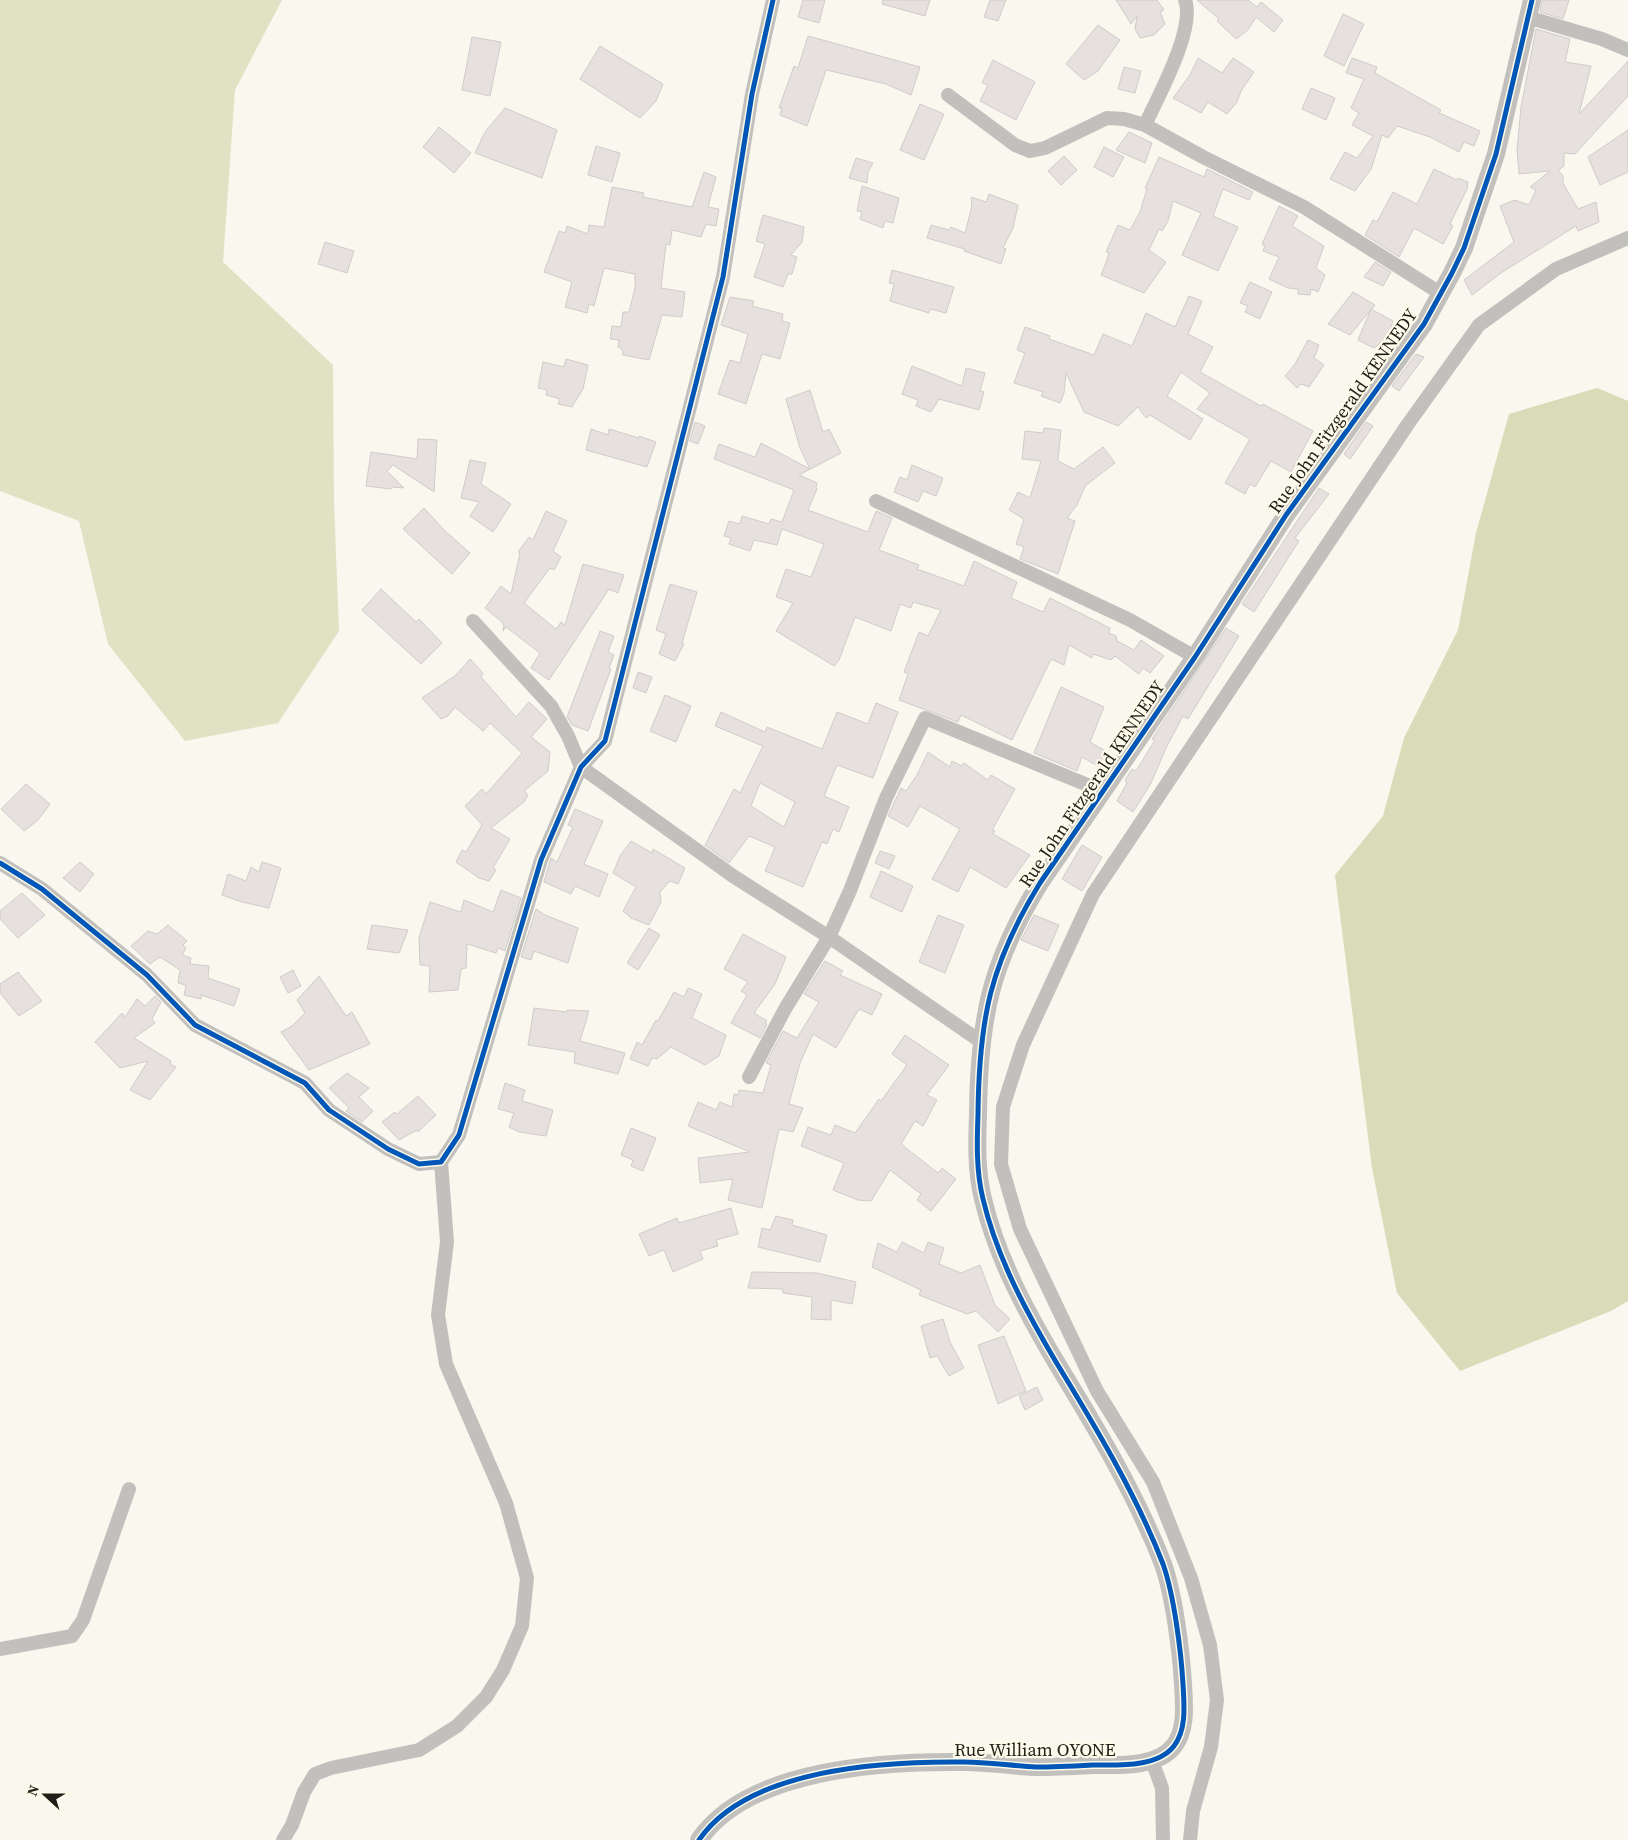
<svg xmlns="http://www.w3.org/2000/svg" width="1628" height="1840" font-family="'Source Serif 4',serif">
  <rect width="100%" height="100%" fill="#f9f7ee"/>
  <polygon fill="#e1e2c3" points="0,0 282,0 235,90 223,262 333,365 334,503 339,631 278,723 185,741 108,644 79,521 0,491"/>
  <polygon fill="#dadbb8" points="1597,388 1628,401 1628,1301 1611,1311 1460,1371 1397,1293 1372,1168 1335,875 1383,816 1404,738 1458,630 1476,533 1509,414"/>
  <g fill="#e6e0df" stroke="#d0ccca" fill-rule="evenodd">
    <polygon points="803,0 825,0 819,23 798,17"/>
    <polygon points="883,0 930,0 925,16 882,4"/>
    <polygon points="990,0 1006,0 998,21 984,17"/>
    <polygon points="1116,0 1157,0 1164,10 1160,12 1165,24 1154,35 1140,38 1135,29 1137,16 1131,24"/>
    <polygon points="1197,0 1248,0 1257,7 1261,2 1283,20 1274,32 1256,17 1248,30 1236,39 1217,21 1219,19"/>
    <polygon points="1542,0 1569,0 1563,19 1540,12"/>
    <polygon points="1343,14 1364,24 1344,66 1324,56"/>
    <polygon points="1098,25 1120,40 1098,71 1084,80 1066,64"/>
    <polygon points="1536,29 1570,39 1565,62 1591,66 1579,114 1628,61 1628,96 1575,154 1564,153 1564,166 1558,170 1563,176 1563,183 1578,209 1596,202 1599,222 1578,231 1576,226 1501,273 1472,295 1464,280 1514,242 1500,206 1515,200 1529,205 1536,190 1530,187 1550,171 1519,174 1517,150 1521,107"/>
    <polygon points="808,36 920,67 911,95 886,84 826,70 807,126 780,115 782,108 779,108 794,66 798,68"/>
    <polygon points="472,37 501,42 490,96 462,90"/>
    <polygon points="600,46 663,84 656,101 640,118 580,79"/>
    <polygon points="1198,58 1222,73 1233,58 1254,72 1241,91 1237,102 1227,114 1208,102 1201,113 1173,98 1190,75"/>
    <polygon points="1352,58 1377,67 1375,73 1441,110 1439,113 1480,131 1474,146 1464,142 1459,152 1430,137 1397,126 1388,138 1382,135 1371,169 1355,191 1330,179 1345,152 1357,158 1373,136 1352,125 1359,113 1351,108 1364,79 1346,73"/>
    <polygon points="993,60 1035,82 1016,120 980,101 988,85 982,83"/>
    <polygon points="1124,67 1141,71 1135,93 1118,89"/>
    <polygon points="1311,88 1335,98 1326,120 1302,109"/>
    <polygon points="920,104 944,114 924,160 900,150"/>
    <polygon points="505,108 557,130 542,178 475,153 485,132"/>
    <polygon points="439,127 471,153 454,173 423,147"/>
    <polygon points="1628,130 1628,172 1600,185 1588,157"/>
    <polygon points="1129,132 1152,143 1145,163 1116,150"/>
    <polygon points="596,146 620,153 612,182 588,175"/>
    <polygon points="1104,147 1124,157 1113,177 1094,167"/>
    <polygon points="1064,156 1077,170 1061,185 1048,171"/>
    <polygon points="1159,157 1204,177 1207,169 1253,192 1249,200 1223,189 1213,216 1238,227 1218,271 1182,255 1201,213 1173,201 1168,221 1162,231 1159,229 1149,250 1166,262 1144,293 1101,275 1107,260 1109,253 1106,252 1118,225 1130,230 1140,212 1147,189 1145,188"/>
    <polygon points="856,158 873,163 868,172 867,183 849,178"/>
    <polygon points="1434,169 1457,180 1458,178 1468,182 1467,189 1450,224 1453,226 1443,244 1414,228 1399,257 1365,235 1373,220 1377,222 1393,192 1417,204"/>
    <polygon points="704,172 716,177 708,207 719,209 716,226 706,224 701,237 672,230 670,245 666,244 661,288 685,292 682,317 662,315 649,360 623,355 622,349 618,347 619,340 610,339 612,326 621,327 623,312 629,312 635,288 635,274 604,268 594,306 589,304 587,313 565,307 572,282 544,272 559,231 565,233 567,226 588,234 589,225 604,227 612,187 644,193 643,197 692,207"/>
    <polygon points="862,186 899,198 893,223 885,221 883,228 860,219 862,212 857,211"/>
    <polygon points="989,194 1018,205 1013,228 1003,248 1006,249 1001,264 964,251 965,249 927,238 931,225 949,230 951,227 965,233 972,206 971,197 986,202"/>
    <polygon points="1279,206 1298,216 1292,226 1324,246 1316,268 1325,275 1318,292 1311,289 1310,295 1298,294 1298,289 1288,288 1269,279 1279,257 1263,251 1265,246 1262,244"/>
    <polygon points="763,215 804,227 802,242 791,255 797,257 792,274 788,274 783,287 754,277 765,244 756,241"/>
    <polygon points="325,242 354,251 347,273 318,264"/>
    <polygon points="1375,262 1391,272 1383,286 1364,277"/>
    <polygon points="892,270 954,287 946,313 930,309 929,313 890,301 894,284 889,283"/>
    <polygon points="1250,282 1272,292 1260,319 1245,312 1248,306 1240,303"/>
    <polygon points="1353,292 1375,305 1350,335 1328,324"/>
    <polygon points="1189,296 1202,301 1188,334 1213,347 1200,372 1261,406 1263,404 1313,431 1291,472 1271,461 1255,487 1250,484 1245,494 1225,483 1250,439 1197,409 1210,393 1181,372 1167,396 1203,419 1190,440 1150,415 1146,418 1138,407 1118,426 1084,412 1066,373 1064,393 1060,403 1041,396 1043,392 1014,383 1025,353 1017,350 1025,327 1050,336 1049,339 1094,355 1103,334 1132,346 1146,313 1175,327"/>
    <polygon points="730,297 754,301 752,306 783,314 782,321 790,323 780,359 762,354 746,404 718,394 730,360 740,363 748,334 721,325"/>
    <polygon points="1371,309 1393,321 1387,338 1374,348 1358,340"/>
    <polygon points="1308,340 1319,345 1314,358 1324,365 1309,387 1301,384 1297,388 1285,376 1295,364"/>
    <polygon points="1416,354 1424,357 1399,391 1392,386"/>
    <polygon points="566,359 588,365 583,389 572,407 558,404 560,399 546,395 547,390 538,388 543,362 564,367"/>
    <polygon points="912,366 962,386 966,368 985,373 980,391 984,392 979,410 939,399 931,412 916,406 918,400 902,394"/>
    <polygon points="810,390 823,432 829,429 841,453 799,475 817,483 816,488 817,489 808,510 868,532 876,511 892,518 879,550 919,565 917,569 964,586 974,561 1017,582 1011,598 1043,612 1050,598 1110,628 1109,633 1116,636 1117,641 1134,650 1141,640 1164,656 1150,673 1143,668 1139,674 1115,656 1111,660 1093,654 1092,658 1069,645 1064,665 1051,659 1012,740 961,715 958,722 899,700 908,674 904,672 919,632 928,636 941,610 913,602 911,608 900,604 891,631 855,617 839,660 834,666 776,631 793,603 776,597 786,569 811,577 824,544 782,529 777,545 754,540 750,551 729,544 731,538 724,536 729,521 740,524 742,516 769,524 771,519 782,522 794,490 714,459 719,444 755,457 761,443 810,469 800,448 786,399"/>
    <polygon points="695,422 705,426 698,444 690,441"/>
    <polygon points="1366,422 1373,426 1350,459 1344,454"/>
    <polygon points="1044,428 1061,430 1058,461 1074,469 1103,447 1115,463 1085,486 1077,505 1067,518 1075,521 1058,574 1020,559 1024,547 1016,544 1024,519 1009,510 1018,492 1030,498 1041,461 1022,459 1025,431 1043,433"/>
    <polygon points="591,429 608,435 609,429 639,438 639,436 656,442 647,467 586,450"/>
    <polygon points="418,439 437,440 434,492 393,465 387,471 404,488 392,487 391,489 366,486 371,452 417,459"/>
    <polygon points="470,460 486,463 481,484 511,504 493,532 470,516 479,502 461,498"/>
    <polygon points="912,465 943,478 936,496 923,491 918,502 894,492 900,477 907,480"/>
    <polygon points="1319,488 1329,494 1295,538 1299,541 1254,612 1242,604"/>
    <polygon points="424,508 444,530 470,553 452,574 403,529"/>
    <polygon points="546,511 567,521 553,551 561,557 554,570 550,568 524,603 556,629 561,622 565,625 583,564 624,575 618,593 609,589 549,680 531,668 540,653 506,627 503,631 504,626 502,622 485,608 501,586 511,594 520,553 518,552 529,537 533,540"/>
    <polygon points="670,584 697,592 682,643 684,644 675,661 659,654 666,634 656,630"/>
    <polygon points="381,589 416,622 419,619 442,643 421,664 362,610"/>
    <polygon points="1226,628 1239,636 1188,719 1183,716 1167,746 1151,783 1133,812 1117,801 1127,783 1125,780 1132,769 1136,771 1155,740 1152,739"/>
    <polygon points="600,631 614,636 608,652 614,655 609,668 611,669 588,731 572,725 567,717"/>
    <polygon points="470,659 483,673 481,677 516,717 529,702 547,719 531,737 550,752 548,771 524,791 528,795 524,802 491,828 510,839 493,868 496,870 489,881 479,878 456,862 462,850 466,852 482,825 465,806 482,789 486,794 522,753 490,723 483,731 455,707 448,716 441,719 422,698 456,675"/>
    <polygon points="638,672 652,677 646,693 633,688"/>
    <polygon points="1061,687 1104,707 1090,742 1109,753 1101,768 1082,757 1077,771 1034,753"/>
    <polygon points="665,695 691,706 676,742 650,731"/>
    <path d="M876,703L898,712L873,778L837,765L824,796L849,807L839,832L833,829L827,844L822,842L803,887L765,871L775,847L749,836L729,863L705,845L734,789L740,793L763,746L715,726L721,712L765,732L767,727L822,749L837,712L868,724ZM760,783L795,802L784,827L751,806Z"/>
    <polygon points="928,752 950,767 952,761 962,766 964,763 988,780 991,775 1015,789 992,830 995,831 993,834 1030,855 1006,888 970,867 958,892 932,879 960,829 920,806 908,827 888,816 901,788 906,791 917,775"/>
    <polygon points="26,784 50,804 38,820 24,831 1,809"/>
    <polygon points="575,809 603,821 584,864 608,874 599,897 575,886 571,894 544,882 551,858 557,862 573,827 568,825"/>
    <polygon points="631,841 652,853 653,849 685,868 678,884 670,881 660,892 661,902 649,925 631,918 623,911 636,887 613,873 620,856"/>
    <polygon points="1082,845 1102,857 1082,891 1062,879"/>
    <polygon points="880,851 895,856 889,869 875,863"/>
    <polygon points="80,862 94,874 80,892 63,878"/>
    <polygon points="262,862 281,868 269,908 242,902 222,895 228,874 246,881 251,867 259,872"/>
    <polygon points="881,871 913,886 902,912 870,897"/>
    <polygon points="501,890 521,898 505,951 498,948 496,953 467,944 466,968 461,969 458,990 429,992 430,966 420,965 419,938 430,902 461,912 464,900 493,912"/>
    <polygon points="22,893 45,915 18,938 0,919 0,911"/>
    <polygon points="536,909 545,915 578,928 568,963 534,951 531,960 521,957"/>
    <polygon points="938,915 964,925 945,973 919,962"/>
    <polygon points="1034,915 1059,925 1048,951 1021,940"/>
    <polygon points="168,925 187,941 183,945 186,948 182,955 191,958 190,964 209,966 208,978 240,989 234,1006 201,995 201,999 184,995 186,985 178,983 180,970 160,957 150,964 131,946 148,931 157,934"/>
    <polygon points="372,925 408,930 399,953 367,949"/>
    <polygon points="649,928 660,935 638,970 627,963"/>
    <polygon points="743,934 786,957 775,984 754,1013 767,1021 765,1023 767,1024 760,1038 731,1023 747,995 741,991 748,982 724,969"/>
    <polygon points="825,961 843,971 840,975 882,994 872,1015 859,1009 836,1048 813,1034 800,1063 789,1104 803,1108 793,1132 779,1129 762,1208 728,1200 733,1179 700,1183 698,1158 750,1152 688,1126 698,1102 716,1110 720,1102 732,1107 734,1094 738,1095 739,1090 763,1093 771,1065 766,1063 783,1031 797,1038 819,1002 804,994"/>
    <polygon points="293,970 301,986 288,993 280,977"/>
    <polygon points="18,972 42,1001 19,1016 0,993 0,984"/>
    <polygon points="319,976 346,1016 352,1012 370,1044 309,1070 281,1032 292,1026 305,1013 297,1000"/>
    <polygon points="688,988 702,994 692,1018 726,1035 719,1056 705,1065 671,1047 657,1059 652,1058 648,1066 630,1059 637,1042 642,1045 656,1020 658,1021 674,992 684,997"/>
    <polygon points="155,996 161,1002 152,1019 155,1023 134,1038 171,1061 170,1064 176,1067 150,1100 130,1090 148,1061 120,1068 95,1042 122,1013 125,1017 137,999 145,1006"/>
    <polygon points="534,1008 567,1012 567,1010 589,1011 580,1041 625,1053 618,1074 574,1063 575,1052 528,1045"/>
    <polygon points="905,1035 949,1065 927,1095 937,1100 923,1126 915,1121 901,1144 938,1173 942,1168 956,1179 931,1211 917,1200 921,1194 890,1170 871,1201 858,1200 833,1190 844,1163 801,1146 808,1127 831,1135 835,1125 855,1133 879,1099 881,1101 907,1065 892,1054"/>
    <polygon points="347,1073 369,1088 359,1097 373,1111 362,1122 346,1111 349,1108 329,1088"/>
    <polygon points="505,1083 525,1090 522,1101 553,1110 546,1136 519,1132 509,1127 514,1113 498,1109"/>
    <polygon points="418,1096 436,1115 418,1132 417,1130 399,1140 382,1122 395,1112 397,1114"/>
    <polygon points="631,1128 656,1138 643,1171 631,1166 633,1160 621,1155"/>
    <polygon points="731,1208 738,1234 716,1240 718,1246 700,1251 703,1259 673,1272 664,1250 649,1256 639,1234 677,1218 679,1223"/>
    <polygon points="776,1216 793,1220 792,1225 827,1235 820,1262 758,1247 762,1228 770,1230"/>
    <polygon points="902,1242 924,1253 928,1242 944,1248 939,1264 961,1273 980,1265 995,1305 1010,1319 998,1332 976,1311 967,1314 919,1295 921,1290 872,1267 878,1243 897,1252"/>
    <polygon points="752,1272 817,1273 856,1282 852,1304 831,1300 831,1320 811,1319 812,1297 783,1293 783,1289 748,1288"/>
    <polygon points="943,1319 950,1342 964,1368 949,1376 937,1356 930,1358 921,1326"/>
    <polygon points="1004,1336 1026,1391 998,1404 978,1345"/>
    <polygon points="1037,1387 1043,1400 1025,1410 1019,1396"/>
  </g>
  <g fill="none" stroke-linecap="round" stroke-linejoin="round">
    <g stroke="#c1c0bd" stroke-width="14">
      <polyline points="1527,17 1602,39 1628,50"/>
      <polyline points="948,95 1015,145 1030,151 1045,148 1107,118 1124,119 1145,125 1203,157 1304,207 1440,293"/>
      <path d="M1145,125C1158,97 1196,28 1185,0"/>
      <polyline points="876,501 1130,620 1195,657"/>
      <polyline points="473,621 551,706 568,736 581,767 733,876 829,937 980,1041"/>
      <polyline points="0,863 42,889 147,975 195,1025 305,1083 329,1110 388,1149 419,1164 441,1162 459,1135 541,860 581,767 605,741 723,277 752,94 773,0"/>
      <polyline points="749,1077 785,1009 829,937 849,893 886,798 925,718 1102,791"/>
      <polyline points="0,1649 72,1636 83,1620 129,1489"/>
      <polyline points="1152,1761 1162,1788 1163,1840"/>
      <polyline points="283,1840 292,1825 304,1792 315,1774 331,1768 419,1750 457,1726 486,1697 503,1670 522,1626 527,1578 506,1503 446,1364 438,1315 447,1242 441,1162"/>
      <polyline points="1190,1840 1193,1811 1211,1747 1217,1700 1210,1645 1191,1578 1153,1482 1097,1391 1020,1229 1001,1164 1003,1107 1023,1045 1093,894 1408,424 1479,325 1556,269 1628,238"/>
    </g>
    <path stroke="#c1c0bd" stroke-width="18" d="M699,1840C748,1768 885,1761 964,1762C988,1762 1012,1766 1036,1767C1055,1767 1074,1766 1093,1765C1117,1765 1157,1768 1174,1746C1187,1729 1184,1704 1183,1684C1181,1651 1174,1595 1163,1564C1136,1494 1095,1426 1056,1362C1026,1311 997,1258 983,1199C976,1171 977,1142 978,1114C979,1019 990,964 1040,883L1195,657L1286,515L1424,324L1452,273L1464,248L1496,154L1532,0"/>
    <g stroke="#fefae9" stroke-width="8">
      <g id="cycleway">
        <polyline points="0,863 42,889 147,975 195,1025 305,1083 329,1110 388,1149 419,1164 441,1162 459,1135 541,860 581,767 605,741 723,277 752,94 773,0"/>
        <path d="M699,1840C748,1768 885,1761 964,1762C988,1762 1012,1766 1036,1767C1055,1767 1074,1766 1093,1765C1117,1765 1157,1768 1174,1746C1187,1729 1184,1704 1183,1684C1181,1651 1174,1595 1163,1564C1136,1494 1095,1426 1056,1362C1026,1311 997,1258 983,1199C976,1171 977,1142 978,1114C979,1019 990,964 1040,883L1195,657L1286,515L1424,324L1452,273L1464,248L1496,154L1532,0"/>
      </g>
    </g>
    <use href="#cycleway" stroke="#0057b8" stroke-width="5"/>
  </g>
  <g text-anchor="middle" stroke-width="4.5" stroke-linejoin="round" paint-order="stroke">
    <g font-size="18" fill="#1f1e18" stroke="#fefae9">
      <text transform="translate(1343 411) rotate(-55)" y="6">Rue John Fitzgerald KENNEDY</text>
      <text transform="translate(1092 784) rotate(-56)" y="6">Rue John Fitzgerald KENNEDY</text>
      <text x="1035" y="1756">Rue William OYONE</text>
    </g>
  </g>
  <g transform="translate(45 1795) rotate(291)" stroke="#fefae9" stroke-width="4" paint-order="stroke">
  <path d="M0-4L9 19L0 12L-9 19Z" fill="#1f1e18"/>
  <text y="-8" font-size="14" font-weight="bold" text-anchor="middle" fill="#1f1e18">N</text>
  </g>
</svg>
